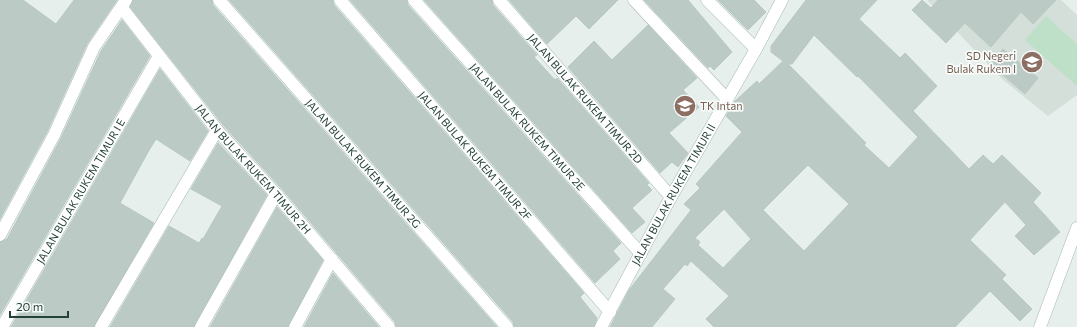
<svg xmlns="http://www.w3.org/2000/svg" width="1077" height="327" font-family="Commissioner,sans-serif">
  <rect width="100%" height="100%" fill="#e6efeb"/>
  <polygon fill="#d4dfda" points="927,0 1061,0 1077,15 1077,95 1048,116 1002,79"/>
  <polygon fill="#bfe0c8" points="1046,16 1077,44 1077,86 1025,40"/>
  <g fill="#bbcac4" stroke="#b8c9c2" fill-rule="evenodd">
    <polygon points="0,0 23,0 56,24 74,0 117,0 87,44 47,132 0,219"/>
    <polygon points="133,0 212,0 213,5 497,327 396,327 395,322 282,189 223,125 130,7"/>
    <polygon points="229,0 333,0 334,5 584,293 580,297 597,318 594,327 514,327 513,322"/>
    <polygon points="350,0 407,0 408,5 621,243 613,251 620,259 595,283"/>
    <polygon points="424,0 492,0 493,5 537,55 534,57 555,80 557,78 649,183 647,185 652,190 632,208 645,222 632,233"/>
    <polygon points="509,0 618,0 589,29 576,16 547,44"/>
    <polygon points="644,0 688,0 732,52 714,70 710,66 708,68"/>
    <polygon points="718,0 754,0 766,12 748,30"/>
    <path d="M806,0H877L859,19L900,58L905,53L937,86L913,111L969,169L983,155L993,164L1002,155L1041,193L1033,202L1060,232L1034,255L1015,236L1026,225L1005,202L970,240L1006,275L1002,279L1032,309L1020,321L990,291L955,327H714L706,319L729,296L691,261L687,266L685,264L663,289L675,299L652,327H610L629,290L691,210L684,204L700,188L696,184L742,132L726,116L735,101L757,81L759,84L783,61L771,52V46ZM814,35L857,77L858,76L918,137L889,168L864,145L866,143L788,64H792ZM808,165L849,204L804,251L763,210ZM724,209L751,239L723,268L698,245L700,242L695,238Z"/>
    <polygon points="922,0 931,8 938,0 1056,0 1033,24 1021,12 991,47 965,23 946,43 912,10"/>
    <polygon points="122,20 150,56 0,315 0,242 7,239 61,138 101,51"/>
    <polygon points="648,25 697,78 683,90 699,107 669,133 688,153 678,167 672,162 660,173 568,67 594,41 612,60"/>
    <polygon points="1003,49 1038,78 1025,94 990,64"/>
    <polygon points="160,69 208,131 190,161 156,139 148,152 120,203 154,223 94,327 11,327"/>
    <polygon points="218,143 267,195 194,327 110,327 169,226 199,243 202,238 203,239 222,206 191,189"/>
    <polygon points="277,207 323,260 288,327 210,327"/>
    <polygon points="333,273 379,327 304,327"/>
  </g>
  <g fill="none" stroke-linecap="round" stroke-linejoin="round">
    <g stroke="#a8b8b2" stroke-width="13">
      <g id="street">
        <path id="s1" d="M219,0L507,327"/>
        <path id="s2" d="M340,0L610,312"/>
        <path id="s3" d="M414,0L641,254"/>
        <path id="s4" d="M499,0L671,197"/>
        <polyline points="634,0 727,99"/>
        <polyline points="707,0 756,49"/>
        <path id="s5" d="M122,8L217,130L276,194L389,327"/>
        <polyline points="0,235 54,135 94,47 126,0"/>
        <path id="s6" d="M2,327L159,56"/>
        <polyline points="101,327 217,130"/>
        <polyline points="201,327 276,194"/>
        <polyline points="295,327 332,259"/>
        <path id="s7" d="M601,327L671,197L756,49L782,0"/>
        <polyline points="1040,327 1077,228"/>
      </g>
    </g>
    <use href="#street" stroke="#fff" stroke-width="12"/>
  </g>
  <defs>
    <g id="school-disc" transform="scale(1.15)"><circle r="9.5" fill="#8d6e63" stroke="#f7fbf9"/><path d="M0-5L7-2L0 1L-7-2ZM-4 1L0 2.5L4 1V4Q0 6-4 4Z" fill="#fff"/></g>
  </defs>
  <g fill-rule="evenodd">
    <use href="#school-disc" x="1032" y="62"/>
    <use href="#school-disc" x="685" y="106"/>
  </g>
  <g text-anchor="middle" stroke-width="3.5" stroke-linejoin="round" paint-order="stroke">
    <g font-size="11" fill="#785e54" stroke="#f7fbf9" text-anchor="end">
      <text x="1016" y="60">SD Negeri<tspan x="1016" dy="13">Bulak Rukem I</tspan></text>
      <text x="700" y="110" text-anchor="start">TK Intan</text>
    </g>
    <g font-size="11" fill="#24423a" stroke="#f7fbf9">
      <text dy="4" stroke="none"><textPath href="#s4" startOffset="131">JALAN BULAK RUKEM TIMUR 2D</textPath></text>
      <text dy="4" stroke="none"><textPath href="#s3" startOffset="170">JALAN BULAK RUKEM TIMUR 2E</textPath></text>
      <text dy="4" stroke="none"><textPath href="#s2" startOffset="206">JALAN BULAK RUKEM TIMUR 2F</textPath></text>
      <text dy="4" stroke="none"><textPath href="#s1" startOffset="218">JALAN BULAK RUKEM TIMUR 2G</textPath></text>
      <text dy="4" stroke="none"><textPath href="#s5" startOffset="208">JALAN BULAK RUKEM TIMUR 2H</textPath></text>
      <text dy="4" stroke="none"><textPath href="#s6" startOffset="157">JALAN BULAK RUKEM TIMUR I E</textPath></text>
      <text dy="4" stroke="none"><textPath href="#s7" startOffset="151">JALAN BULAK RUKEM TIMUR II</textPath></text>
    </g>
  </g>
  <path d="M10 311v6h58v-6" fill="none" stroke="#24423a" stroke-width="2"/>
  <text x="16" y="311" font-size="12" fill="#24423a" stroke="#f7fbf9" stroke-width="3" paint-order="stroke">20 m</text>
</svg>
